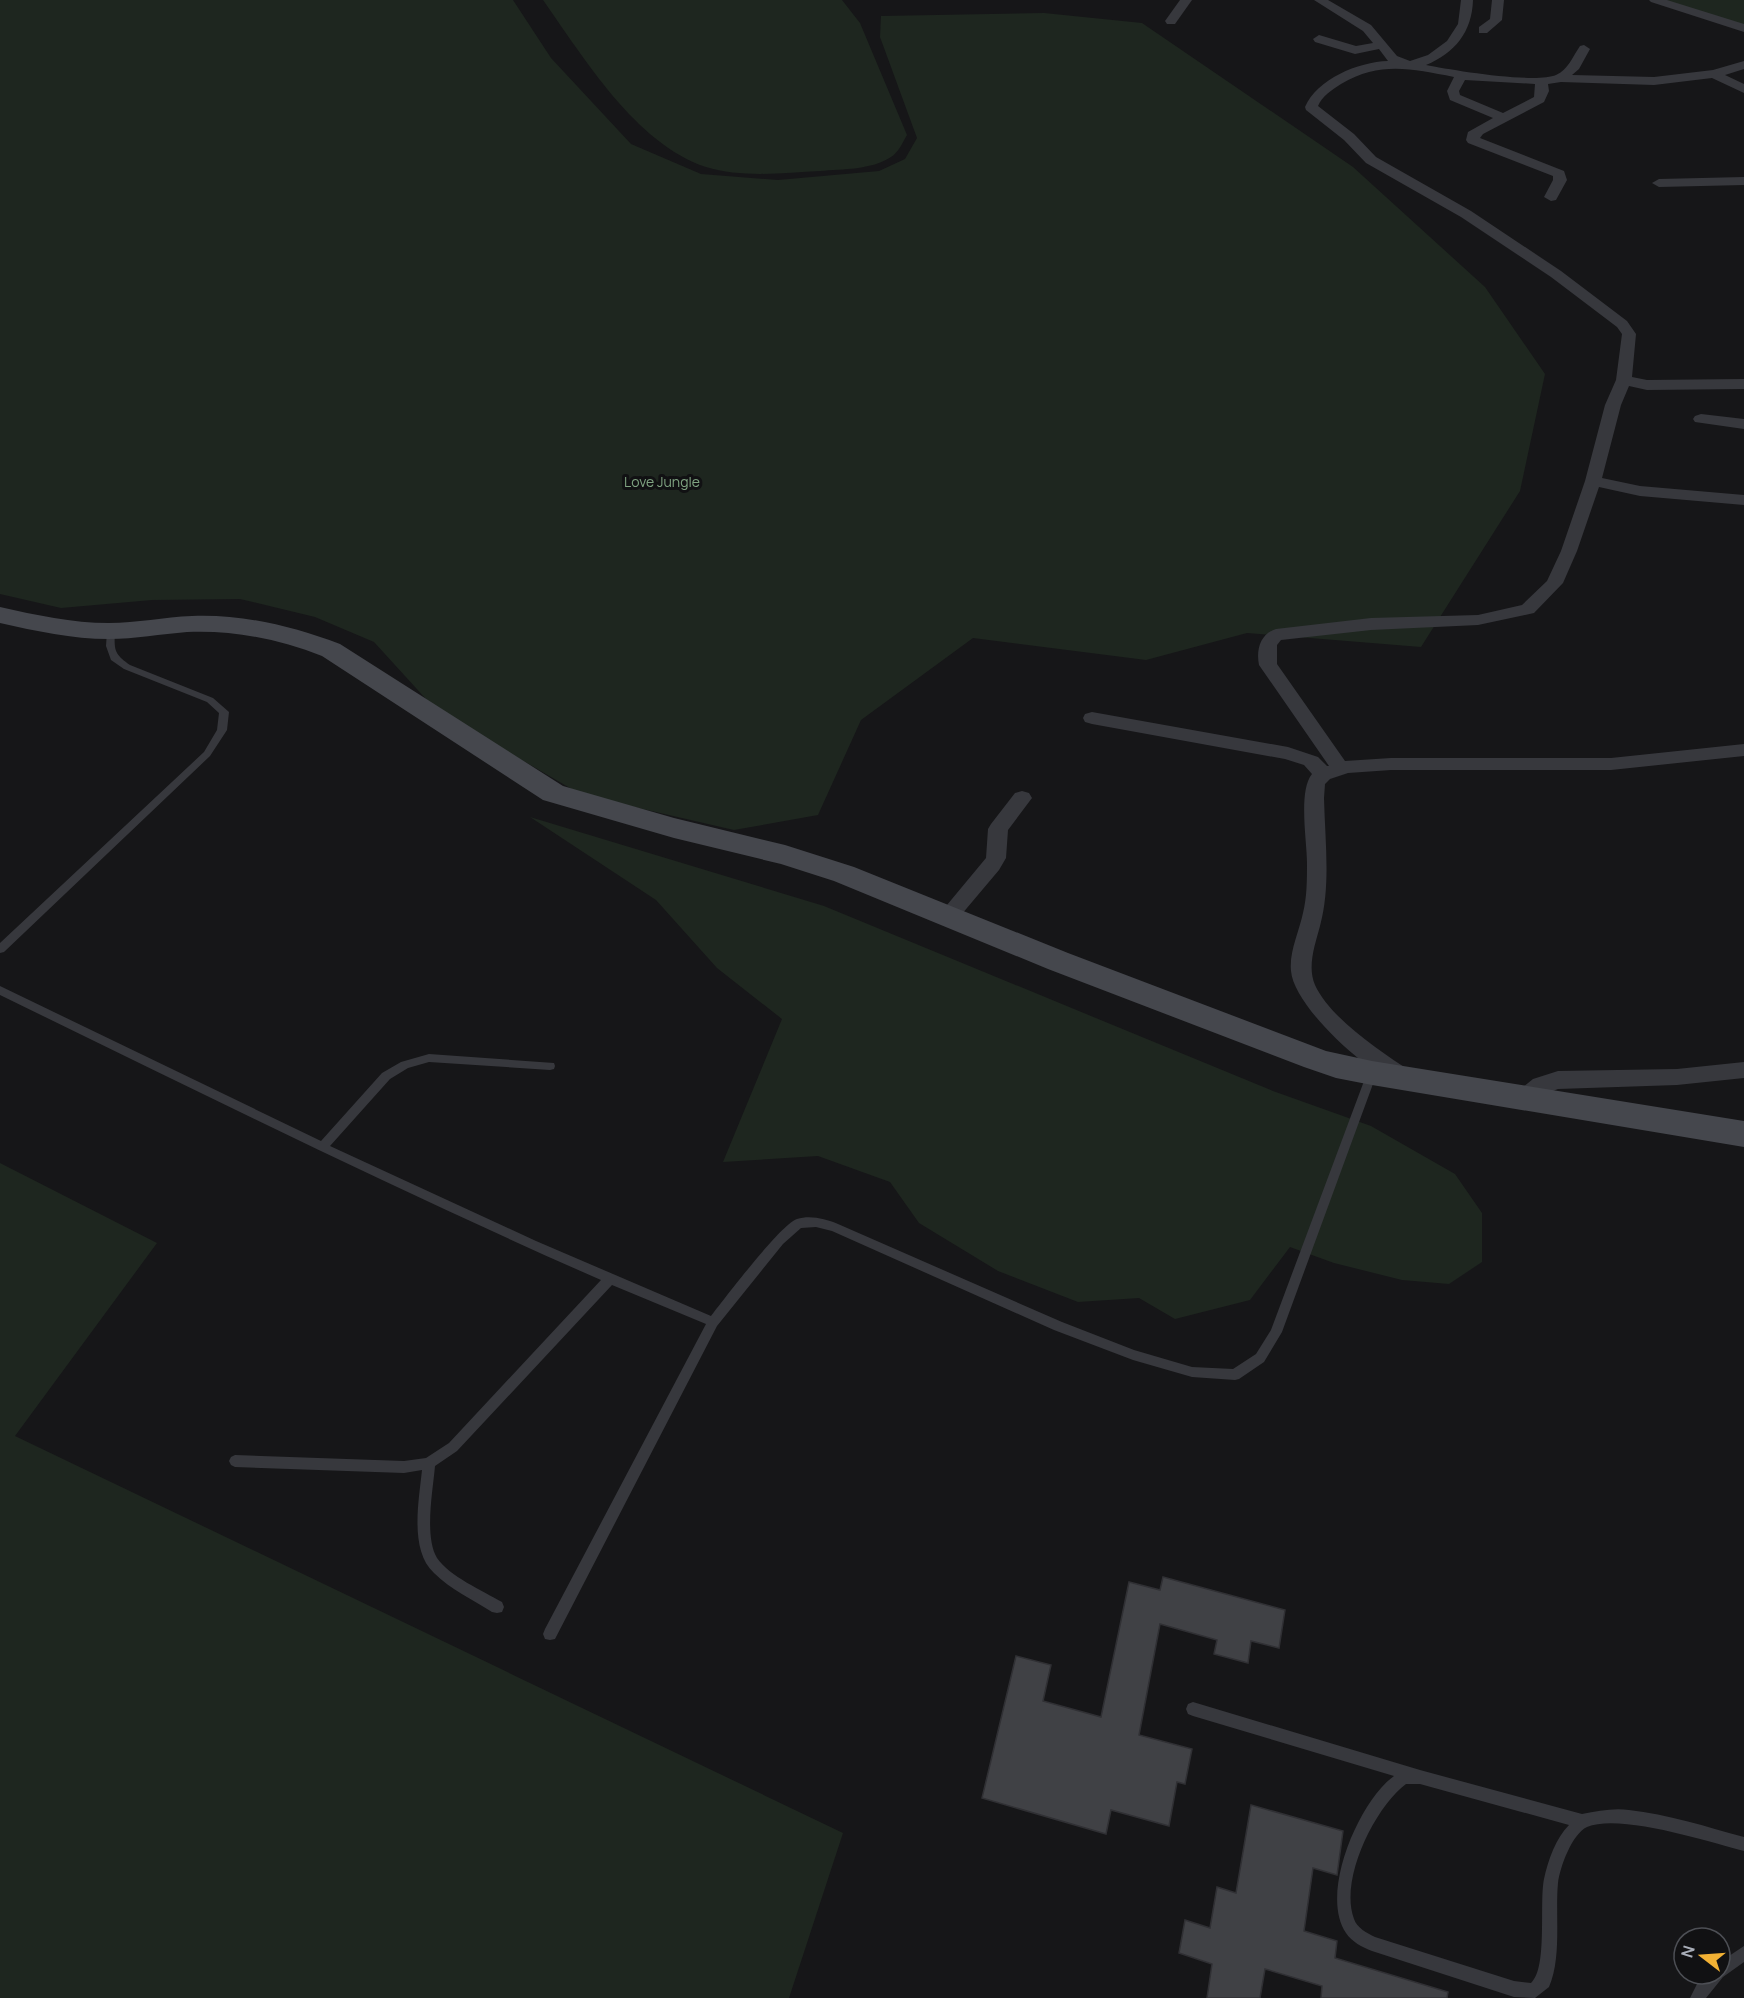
<svg xmlns="http://www.w3.org/2000/svg" width="1744" height="1998" font-family="Manrope,sans-serif">
  <rect width="100%" height="100%" fill="#161618"/>
  <g fill="#1e261f">
    <polygon points="0,0 513,0 551,58 631,144 701,174 778,180 879,171 905,159 917,138 880,37 881,16 1044,13 1142,23 1353,167 1485,287 1545,374 1520,491 1421,647 1247,633 1146,660 973,638 861,720 818,815 734,830 582,795 436,710 374,642 315,617 240,599 152,600 61,608 0,594"/>
    <path d="M543,0H842L860,23L907,135C903,142 898,153 891,157C871,170 843,169 820,171C784,173 741,178 706,167C636,144 584,58 543,0Z"/>
    <polygon points="1661,0 1744,0 1744,27"/>
    <polygon points="530,817 824,906 1273,1091 1371,1126 1455,1174 1482,1213 1482,1262 1449,1284 1402,1280 1334,1263 1290,1247 1250,1300 1175,1319 1139,1298 1078,1302 998,1271 919,1223 890,1182 818,1156 723,1162 782,1019 717,968 656,900"/>
    <polygon points="0,1163 157,1243 15,1436 843,1833 789,1998 0,1998"/>
  </g>
  <g fill="#404145" stroke="#303034" stroke-width="1.5">
    <polygon points="1163,1577 1285,1610 1279,1648 1251,1641 1248,1663 1214,1654 1217,1640 1160,1624 1139,1735 1192,1749 1185,1784 1177,1782 1169,1826 1111,1810 1106,1834 982,1798 1016,1656 1051,1665 1043,1701 1101,1717 1129,1582 1160,1590"/>
    <polygon points="1251,1805 1343,1831 1337,1875 1313,1868 1304,1931 1337,1941 1335,1958 1448,1992 1447,1998 1321,1998 1322,1986 1265,1969 1260,1998 1207,1998 1212,1964 1179,1953 1185,1920 1210,1928 1217,1887 1236,1893"/>
  </g>
  <g fill="none" stroke-linecap="round" stroke-linejoin="round">
    <g fill="#37383d" fill-rule="evenodd">
      <path d="M111,628L115,631C114,650 114,654 130,665L213,698L229,712L227,730L210,756L4,952L0,953V943L204,752L217,730L219,713L207,702L124,669L111,660L106,646L107,631Z"/>
      <path d="M0,986L321,1141L382,1073L401,1062L429,1054L554,1063L555,1066L554,1069L550,1070L429,1062L408,1068L390,1079L330,1146L536,1241L711,1316C724,1299 782,1223 797,1219C811,1215 825,1219 838,1224L1062,1322L1134,1350L1192,1367L1233,1369L1256,1354L1271,1330L1367,1073L1368,1070H1376L1377,1073L1282,1332L1264,1362L1239,1379L1235,1380L1192,1377L1133,1360L1054,1330L832,1231L816,1227L801,1228L783,1244L717,1326L555,1639L550,1640L545,1639L543,1634L545,1629L706,1324L612,1285L457,1451L435,1466C433,1490 424,1536 437,1558C449,1576 483,1591 502,1602L504,1607L502,1612L497,1613L492,1612C473,1600 450,1589 434,1573C409,1550 419,1500 422,1470L404,1473L235,1467L231,1465L229,1461L231,1457L235,1455L404,1461L426,1458L449,1443L601,1280C398,1191 199,1092 0,995Z"/>
      <path d="M1193,1702L1420,1770L1582,1814C1598,1811 1613,1808 1629,1810C1667,1814 1707,1827 1744,1837V1851C1709,1842 1620,1813 1587,1827C1572,1834 1560,1867 1558,1883C1555,1915 1562,1957 1549,1987L1535,1998L1514,1997L1372,1951C1362,1947 1352,1942 1346,1933C1319,1894 1359,1801 1394,1776L1193,1716L1188,1714L1186,1709L1188,1704ZM1406,1784H1420L1569,1825C1556,1838 1548,1860 1544,1879C1539,1903 1548,1968 1531,1983L1514,1981L1375,1937C1367,1933 1357,1928 1354,1919C1339,1880 1375,1807 1406,1784Z"/>
      <polygon points="1744,1946 1744,1962 1723,1977 1706,1998 1690,1998 1697,1984 1706,1974 1720,1974 1720,1962"/>
    </g>
    <g fill="#37383d" fill-rule="evenodd">
      <polygon points="1180,0 1192,0 1175,24 1167,24 1165,21"/>
      <path d="M1314,0H1328L1371,25L1397,56L1410,61L1428,55L1447,41L1458,24L1461,0H1473C1472,32 1455,53 1426,65C1451,70 1535,84 1556,75C1568,70 1573,56 1580,46L1584,45L1590,49L1579,69L1572,75L1654,77L1713,70L1744,61V69L1725,75L1744,84V93L1712,78L1654,85L1561,82L1548,84L1549,91L1544,102L1483,134L1480,138L1564,171L1567,180L1556,200L1551,201L1544,197L1553,180V176L1468,143L1466,140L1468,132L1493,118L1450,100L1447,91L1454,77C1411,69 1381,61 1341,84C1332,90 1322,96 1318,106L1354,134L1376,157L1471,211L1561,271L1627,321L1636,334L1632,377L1647,380L1744,379V389L1647,390L1629,386L1621,405L1602,478L1640,486L1744,495V505L1640,496L1599,487L1577,551L1563,583L1534,613L1478,625L1371,630L1281,640L1277,645V664L1345,761L1391,758H1611L1744,744V756L1611,770H1391L1348,773L1330,779L1325,784L1324,798C1325,841 1331,885 1320,926C1315,945 1307,966 1315,985C1330,1018 1380,1051 1410,1071L1413,1077L1410,1083L1402,1085C1369,1075 1294,1007 1291,971C1289,952 1299,932 1303,913C1307,897 1307,880 1307,863C1307,841 1298,791 1312,774L1304,765L1285,759L1092,724L1085,722L1083,718L1085,714L1092,712L1288,747L1318,757L1327,766H1329L1259,665C1256,650 1260,634 1276,629L1371,618L1478,615L1522,605L1547,581L1561,551L1585,481L1605,405L1616,380L1622,334L1617,327L1551,277L1461,217L1366,163L1344,140L1306,110L1305,107C1317,79 1358,62 1388,61L1379,49L1355,54L1315,42L1313,39L1319,35L1356,46L1373,43L1363,31ZM1465,80L1535,84L1534,97L1503,113L1460,95L1459,91Z"/>
      <polygon points="1492,0 1504,0 1502,20 1487,33 1479,33 1479,27 1490,19"/>
      <polygon points="1649,0 1667,0 1744,24 1744,32 1651,2"/>
      <polygon points="1744,177 1744,185 1659,187 1652,183 1659,179"/>
      <polygon points="1701,414 1744,419 1744,429 1695,422 1693,419 1695,416"/>
      <polygon points="1022,791 1029,793 1032,798 1008,830 1006,858 999,870 956,921 949,923 942,921 939,916 942,911 986,858 988,829 991,824 1015,793"/>
      <path d="M1744,1062V1078L1677,1085L1558,1089C1543,1093 1534,1108 1518,1103L1515,1097L1518,1091L1533,1079L1558,1071L1677,1069Z"/>
    </g>
    <path fill="#45474d" fill-rule="evenodd" d="M0,607C36,615 72,623 109,623C137,623 164,617 192,616C243,614 292,626 340,644L563,786L674,818L785,845L854,867L1068,953L1326,1051L1372,1061L1744,1121V1147L1372,1085L1336,1078L1304,1067L1048,969L834,881L781,864L674,838L543,800L322,656C279,639 234,630 187,632C161,634 135,639 109,639C72,639 36,631 0,623Z"/>
  </g>
  <g text-anchor="middle" stroke-width="6" stroke-linejoin="round" paint-order="stroke">
    <g font-size="14" fill="#7fa381" stroke="#111113">
      <text x="662" y="487">Love Jungle</text>
    </g>
  </g>
  <g transform="translate(1702 1956) rotate(287)"><circle r="28" fill="#111113" stroke="#4d4f55" stroke-width="1.5"/>
  <path d="M0-4.5L10 22L0 15L-10 22Z" fill="#f2b134"/>
  <text y="-9" font-size="16" font-weight="bold" text-anchor="middle" fill="#a8adb8">N</text>
  </g>
</svg>
